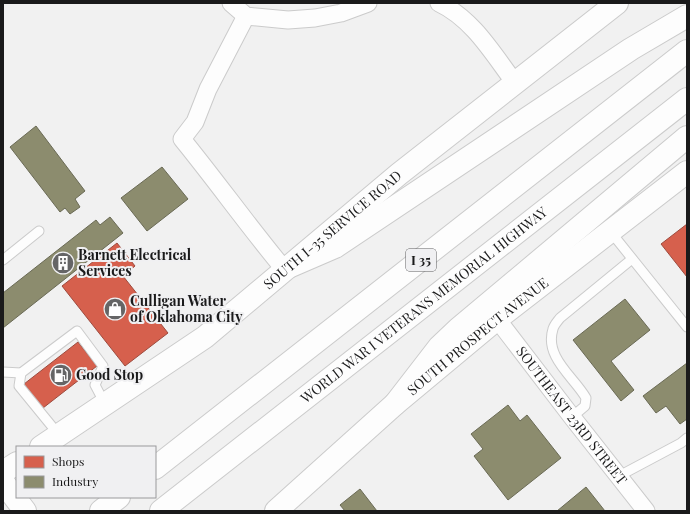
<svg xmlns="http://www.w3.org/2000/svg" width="690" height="514" font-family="'Playfair Display',serif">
  <rect width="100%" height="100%" fill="#f1f1f1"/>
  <g fill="#d6604d" stroke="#9e4b3e">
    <polygon points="687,224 687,277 661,244"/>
    <polygon points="117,243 135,266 123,276 168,333 125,366 62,286"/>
    <polygon points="78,342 97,366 43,408 24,384"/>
  </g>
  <g fill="#8c8c6e" stroke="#6a6a55">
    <polygon points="36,126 85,191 75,199 80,207 70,214 65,208 60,212 10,147"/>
    <polygon points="162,167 188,199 147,231 121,198"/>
    <polygon points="110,217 123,233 3,328 3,293 96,220 100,225"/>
    <polygon points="625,299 650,330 611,361 634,390 621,401 573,340"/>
    <polygon points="687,363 687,419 680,424 666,406 656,413 643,396"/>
    <polygon points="508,405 520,421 527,415 561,458 508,500 474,456 483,449 471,434"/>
    <polygon points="586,487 605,511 557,511"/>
    <polygon points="360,489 377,511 345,511 340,505"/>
  </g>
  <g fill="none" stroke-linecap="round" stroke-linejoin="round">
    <g stroke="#cbcbcb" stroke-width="11">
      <g id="service">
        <polyline points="610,231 687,327"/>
        <polyline points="3,260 39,231"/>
        <polyline points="3,372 21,373 77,331 103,366 95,385 105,404"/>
        <polyline points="21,373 19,386 59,435"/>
        <path d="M572,417L585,406L586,398C574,377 544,357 553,329C554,325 557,322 560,318L632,259"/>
        <polyline points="619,476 681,443 687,438"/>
      </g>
    </g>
    <g stroke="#cbcbcb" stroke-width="19">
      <g id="minor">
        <polyline points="231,3 246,16 288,20 315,18 341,13 368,3"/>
        <path d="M439,3C473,19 493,54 515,83"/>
        <path d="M246,16L208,89L195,122L182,139C217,182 249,227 284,269"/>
        <path id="s1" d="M497,319L572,417L646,511"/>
      </g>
    </g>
    <g stroke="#cbcbcb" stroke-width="24">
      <polyline id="tertiary" points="3,482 25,511"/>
    </g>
    <g stroke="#cbcbcb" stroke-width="24">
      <g id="secondary">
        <path id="s2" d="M41,447L205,337L399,174L617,3"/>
        <polyline points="3,472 17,463"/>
        <path id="s3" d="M276,511L395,404L497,319L687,172"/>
      </g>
    </g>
    <g stroke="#cbcbcb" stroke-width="24">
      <g id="motorway">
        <polyline points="284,269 335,247 631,49 687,16"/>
        <polyline points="395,404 439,347 458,329 687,137"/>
        <polyline points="155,468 687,51"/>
        <polyline points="101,511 119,497"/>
        <path id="s4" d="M161,511L687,99"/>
      </g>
    </g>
    <use href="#service" stroke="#fdfdfd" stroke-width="9"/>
    <use href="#minor" stroke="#fdfdfd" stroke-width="17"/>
    <use href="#tertiary" stroke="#fdfdfd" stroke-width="22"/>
    <use href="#secondary" stroke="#fdfdfd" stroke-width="22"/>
    <use href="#motorway" stroke="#fdfdfd" stroke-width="22"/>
  </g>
  <defs>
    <g id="building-disc" transform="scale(1.15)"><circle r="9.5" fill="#656566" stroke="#f0f0f2"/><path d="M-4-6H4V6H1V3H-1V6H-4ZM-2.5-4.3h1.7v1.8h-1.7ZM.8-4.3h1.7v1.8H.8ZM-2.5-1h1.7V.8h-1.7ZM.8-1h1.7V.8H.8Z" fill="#fff"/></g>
    <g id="shop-disc" transform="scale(1.15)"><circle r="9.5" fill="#656566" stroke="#f0f0f2"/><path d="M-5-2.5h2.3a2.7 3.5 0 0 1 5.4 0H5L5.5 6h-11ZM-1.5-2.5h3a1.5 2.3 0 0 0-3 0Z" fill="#fff"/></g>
    <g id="fuel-disc" transform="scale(1.15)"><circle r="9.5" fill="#656566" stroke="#f0f0f2"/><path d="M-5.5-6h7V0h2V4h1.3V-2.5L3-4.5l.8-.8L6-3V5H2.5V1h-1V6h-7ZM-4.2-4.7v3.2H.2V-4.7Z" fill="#fff"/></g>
  </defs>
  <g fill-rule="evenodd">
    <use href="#building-disc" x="63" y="263"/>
    <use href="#shop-disc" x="115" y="309"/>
    <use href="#fuel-disc" x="61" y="375"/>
  </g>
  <g text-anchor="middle" stroke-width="4" stroke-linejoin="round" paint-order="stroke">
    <rect fill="#f0f0f2" stroke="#5a5a5c" stroke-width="1" x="406" y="249" width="30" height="22" rx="3"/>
    <g font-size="13" font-weight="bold" fill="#1a1a1b">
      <text x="421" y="265">I 35</text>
    </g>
    <g font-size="14" fill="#1a1a1b" stroke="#f0f0f2">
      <text dy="5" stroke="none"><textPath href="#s2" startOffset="364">SOUTH I-35 SERVICE ROAD</textPath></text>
      <text dy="5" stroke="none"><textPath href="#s4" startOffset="334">WORLD WAR I VETERANS MEMORIAL HIGHWAY</textPath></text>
      <text dy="5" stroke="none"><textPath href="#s3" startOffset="267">SOUTH PROSPECT AVENUE</textPath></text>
      <text dy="5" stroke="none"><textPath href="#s1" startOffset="122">SOUTHEAST 23RD STREET</textPath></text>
    </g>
    <g font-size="14" font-weight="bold" fill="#1a1a1b" stroke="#f0f0f2" text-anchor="start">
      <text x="78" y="260">Barnett Electrical<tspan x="78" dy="16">Services</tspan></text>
      <text x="130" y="306">Culligan Water<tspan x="130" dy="16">of Oklahoma City</tspan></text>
      <text x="76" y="380">Good Stop</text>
    </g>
  </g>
  <rect width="690" height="514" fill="none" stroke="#1a1a1b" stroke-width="8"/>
  <rect x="16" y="446" width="140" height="52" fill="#f0f0f2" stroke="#9a9a9c"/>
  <rect x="24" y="456" width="20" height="12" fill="#d6604d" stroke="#9a9a9c"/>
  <text x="52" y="466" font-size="12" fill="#1a1a1b">Shops</text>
  <rect x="24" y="476" width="20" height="12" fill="#8c8c6e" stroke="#9a9a9c"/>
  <text x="52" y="486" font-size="12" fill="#1a1a1b">Industry</text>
</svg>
